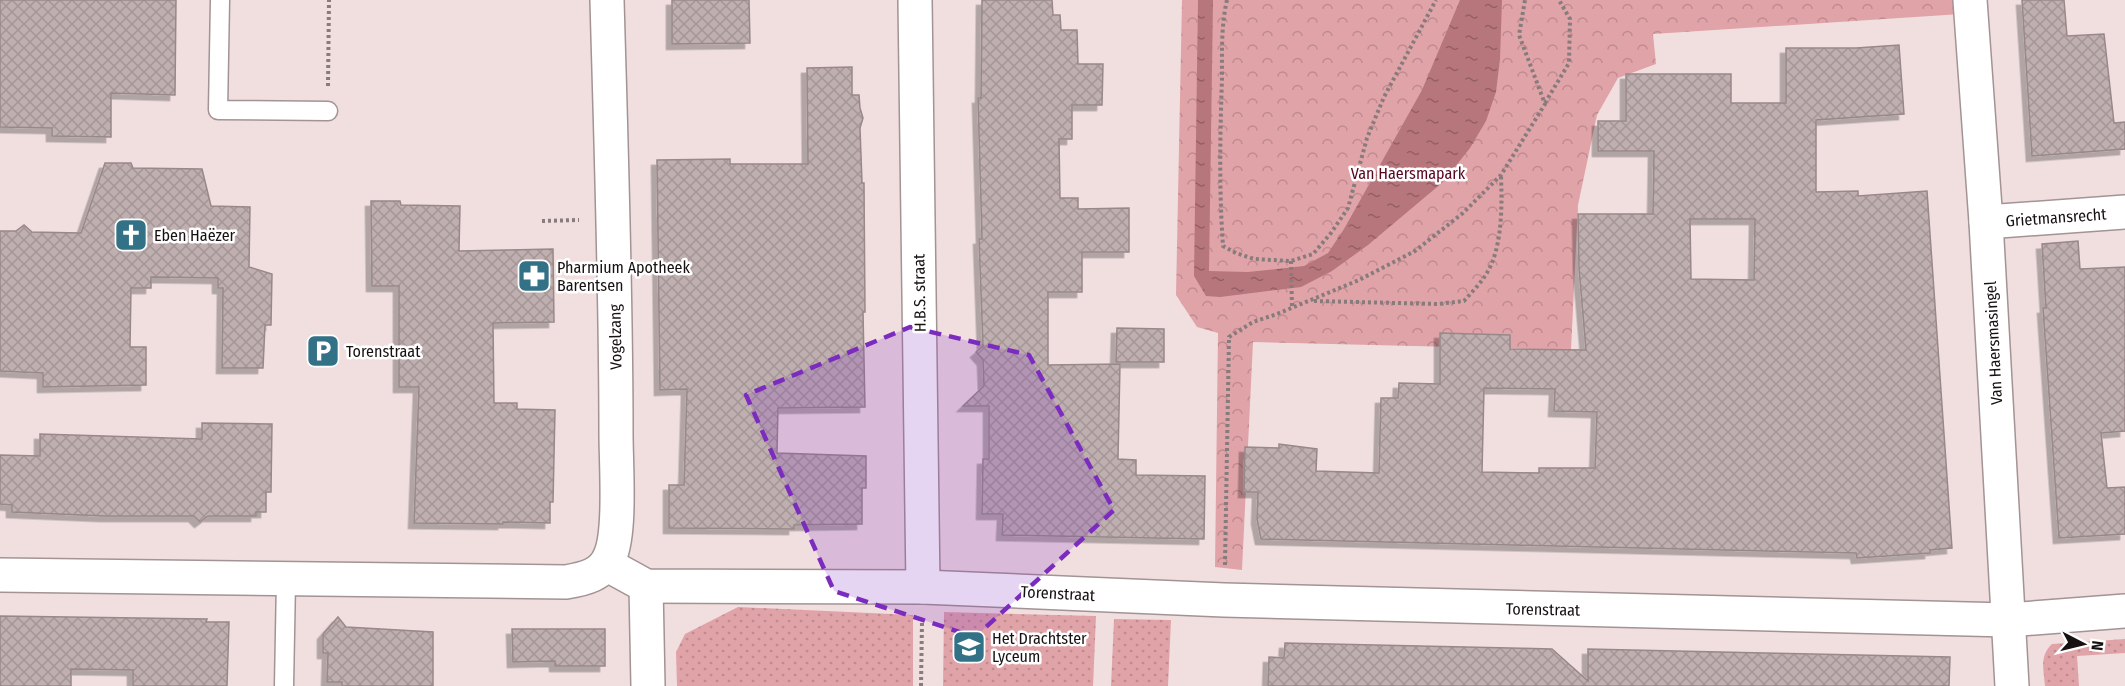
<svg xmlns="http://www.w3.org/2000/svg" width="2125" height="686" font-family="'Fira Sans Condensed',sans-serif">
  <defs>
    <pattern id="grass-dots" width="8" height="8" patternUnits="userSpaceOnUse" patternTransform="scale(1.5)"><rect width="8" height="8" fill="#e0a3a8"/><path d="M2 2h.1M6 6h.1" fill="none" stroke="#bf8b90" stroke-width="1.8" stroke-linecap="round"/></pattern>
    <pattern id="park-crowns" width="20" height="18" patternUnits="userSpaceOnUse" patternTransform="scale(1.5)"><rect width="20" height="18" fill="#e0a3a8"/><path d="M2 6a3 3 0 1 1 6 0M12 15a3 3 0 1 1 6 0" fill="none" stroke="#bf8b90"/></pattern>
    <pattern id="water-ripples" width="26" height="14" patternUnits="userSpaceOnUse" patternTransform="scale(1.5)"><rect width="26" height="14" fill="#b7757c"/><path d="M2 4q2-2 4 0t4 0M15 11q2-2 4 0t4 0" fill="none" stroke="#945f64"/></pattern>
    <pattern id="building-cross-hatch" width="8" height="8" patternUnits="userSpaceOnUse" patternTransform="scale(1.5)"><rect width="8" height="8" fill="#c0afb0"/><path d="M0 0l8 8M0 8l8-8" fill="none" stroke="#a49696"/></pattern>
    <filter id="shadow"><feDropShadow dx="-5.5" dy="5.5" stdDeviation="0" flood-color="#0004"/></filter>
  </defs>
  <rect width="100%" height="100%" fill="#f1dfe0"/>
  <g fill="url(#grass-dots)">
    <polygon points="738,607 913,615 913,686 677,686 676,652 685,634"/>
    <polygon points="944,612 1096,616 1093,686 943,686"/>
    <polygon points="1114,619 1171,620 1168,686 1111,686"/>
    <path d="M2125,639V653L2077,656L2079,686H2045C2044,670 2039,656 2052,644Z"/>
  </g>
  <polygon fill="url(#park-crowns)" points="1182,0 1961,0 1961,14 1653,34 1656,64 1618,78 1597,115 1578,205 1571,350 1253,342 1242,570 1215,567 1218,333 1197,327 1176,295"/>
  <polygon fill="url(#water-ripples)" points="1198,0 1213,0 1209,271 1248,272 1304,266 1328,253 1344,229 1422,90 1460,0 1502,0 1500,59 1496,92 1486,121 1470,148 1443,182 1368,245 1332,271 1301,287 1220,297 1206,296 1194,276"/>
  <g fill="url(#building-cross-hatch)" stroke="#998889" stroke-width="1.5" fill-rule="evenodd" filter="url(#shadow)">
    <polygon points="0,0 176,0 175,95 111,93 111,137 52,136 52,128 0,127"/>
    <polygon points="672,0 749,0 750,43 672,44"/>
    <polygon points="982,0 1052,0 1053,15 1060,15 1061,30 1077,30 1078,64 1103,64 1102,105 1072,105 1072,139 1059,139 1060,198 1078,198 1078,209 1129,208 1129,252 1082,252 1082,292 1048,292 1048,365 1120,364 1118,459 1136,460 1136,475 1205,476 1204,539 1002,535 1003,514 982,514 983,459 989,459 989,406 963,406 984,386 983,360 976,352 983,346 979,239 982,239 978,98 981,98"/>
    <polygon points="2022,0 2064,0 2067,36 2104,34 2114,123 2125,122 2125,149 2032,156"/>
    <path d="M1899,45L1904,114L1816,120V192L1858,191V196L1927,191L1952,548L1930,550V553L1857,558L1856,553L1261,539L1257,519L1258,492H1244L1245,447L1279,448V444L1317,449L1316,471L1379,473L1381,398H1398L1399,383L1440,384V333L1510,335V349L1586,350L1579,268L1578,214H1653L1654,151H1598V121H1626V74H1731V103H1786V48H1856ZM1690,219H1755L1754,280L1691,279ZM1484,388L1555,389L1554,411L1597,412L1595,468H1539V473L1482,472Z"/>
    <polygon points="852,67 852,95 859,95 860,108 863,118 860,128 862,183 864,183 865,312 863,312 865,407 778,408 777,453 866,456 866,488 862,488 862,524 794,525 794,529 669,528 669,485 684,485 687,389 660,390 657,160 730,159 730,164 808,164 807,68"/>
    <polygon points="105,163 131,163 133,168 202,169 211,206 250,207 249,267 272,274 271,325 265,325 263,368 222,368 223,288 218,288 218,278 151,277 151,288 131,288 130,347 146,347 146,385 43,387 43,373 0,371 0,231 16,231 24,225 32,232 81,233"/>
    <polygon points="371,201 400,201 401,205 460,206 459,251 553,249 554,322 493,323 494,403 517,403 517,409 555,410 553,502 550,502 550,523 503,522 503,524 414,523 419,387 399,387 399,286 372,286"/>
    <polygon points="2078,241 2080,269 2125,267 2125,431 2101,433 2107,488 2125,487 2125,534 2059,538 2043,308 2046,308 2042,244"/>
    <polygon points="1117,328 1164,329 1164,362 1116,362"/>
    <polygon points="202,423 272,424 271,492 266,492 266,512 256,512 256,516 208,516 200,522 194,516 105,516 12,512 12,505 0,504 0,455 40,456 40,434 202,439"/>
    <polygon points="0,616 207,619 206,622 229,622 227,686 133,686 133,670 71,669 71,686 0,686"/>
    <polygon points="338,617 346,627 433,632 433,686 342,686 342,682 327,682 328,653 323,653 323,634"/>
    <polygon points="512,629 605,629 605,666 555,666 555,661 513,662"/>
    <polygon points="1285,643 1552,649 1588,681 1588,649 1950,657 1949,686 1268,686 1269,657 1284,658"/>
  </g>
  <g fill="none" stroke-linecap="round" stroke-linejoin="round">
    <g stroke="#a39394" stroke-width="21">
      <g id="lane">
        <polyline points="220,0 218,110 328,111"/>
        <polyline points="284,686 286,580"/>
      </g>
    </g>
    <g stroke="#a39394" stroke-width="36">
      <g id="street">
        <polyline points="915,0 923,587"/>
        <polyline points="1970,0 1986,222 2012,686"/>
        <polyline points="1986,222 2125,212"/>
        <polyline points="606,564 646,586 923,587 1224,600 2008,620 2125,611"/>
        <polyline points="646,586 648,686"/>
      </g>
    </g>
    <g stroke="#a39394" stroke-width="36">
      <path id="secondary" d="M0,575L566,582C584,579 603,575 610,556C621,532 616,463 616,434C616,289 611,144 607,0"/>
    </g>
    <g stroke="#877b7c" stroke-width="4" stroke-dasharray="3 3" stroke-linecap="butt">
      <path d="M1227,0C1221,25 1222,53 1222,79C1220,134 1219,190 1223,246L1236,253L1254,259L1291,261L1313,254L1331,233L1348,208L1367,138L1384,97L1436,0"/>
      <polyline points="328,86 329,0"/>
      <polyline points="1545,103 1569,63 1570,19 1559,0"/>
      <polyline points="542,221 579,220"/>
      <polyline points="1291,261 1292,308"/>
      <path d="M1314,301L1438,304L1464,301C1471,293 1479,285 1485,276C1503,249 1502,206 1501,175"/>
      <polyline points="1225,565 1229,337 1253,322 1277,314 1359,280 1415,251 1463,213 1501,175 1545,104 1519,35 1525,0"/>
      <polyline points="921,686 922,621"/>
    </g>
    <use href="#lane" stroke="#fff" stroke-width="18"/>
    <use href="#street" stroke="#fff" stroke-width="33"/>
    <use href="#secondary" stroke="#fff" stroke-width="33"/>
  </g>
  <path fill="#7b2cbf" fill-opacity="0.2" stroke="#7b2cbf" stroke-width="4.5" stroke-dasharray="12 8" stroke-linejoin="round" d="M910,327L1029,355L1114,510L975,637L834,591L746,395Z"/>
  <defs>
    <g id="church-square" transform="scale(1.725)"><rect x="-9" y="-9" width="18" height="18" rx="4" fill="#327186" stroke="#fff"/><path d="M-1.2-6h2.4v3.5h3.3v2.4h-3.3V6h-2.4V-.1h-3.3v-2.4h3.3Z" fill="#fff"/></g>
    <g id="pharmacy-square" transform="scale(1.725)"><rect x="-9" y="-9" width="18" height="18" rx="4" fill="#327186" stroke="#fff"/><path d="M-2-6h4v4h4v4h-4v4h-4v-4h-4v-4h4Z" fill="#fff"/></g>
    <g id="parking-square" transform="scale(1.725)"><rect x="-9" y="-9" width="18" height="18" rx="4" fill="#327186" stroke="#fff"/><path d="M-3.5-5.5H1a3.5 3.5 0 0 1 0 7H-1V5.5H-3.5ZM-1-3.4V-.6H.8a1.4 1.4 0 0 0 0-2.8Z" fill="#fff"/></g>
    <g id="school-square" transform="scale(1.725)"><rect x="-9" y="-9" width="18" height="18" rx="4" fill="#327186" stroke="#fff"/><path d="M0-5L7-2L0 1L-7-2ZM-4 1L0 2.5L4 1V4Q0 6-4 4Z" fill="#fff"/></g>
  </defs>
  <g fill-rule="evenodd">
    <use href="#church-square" x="131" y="235"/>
    <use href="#pharmacy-square" x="534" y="276"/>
    <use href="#parking-square" x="323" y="351"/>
    <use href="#school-square" x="969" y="647"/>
  </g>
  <g text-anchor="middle" stroke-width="5" stroke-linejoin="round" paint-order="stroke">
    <g font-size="16" fill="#57041c" stroke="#fff">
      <text x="1408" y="179">Van Haersmapark</text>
    </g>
    <g font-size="16" fill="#161010" stroke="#fff">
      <text transform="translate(2056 217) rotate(-4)" y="6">Grietmansrecht</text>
      <text transform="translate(919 293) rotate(-91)" y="6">H.B.S. straat</text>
      <text transform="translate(615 337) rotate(-91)" y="6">Vogelzang</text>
      <text transform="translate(1993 343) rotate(-93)" y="6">Van Haersmasingel</text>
      <text transform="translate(1058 593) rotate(3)" y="6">Torenstraat</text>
      <text transform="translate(1543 609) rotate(1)" y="6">Torenstraat</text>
    </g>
    <g font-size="16" fill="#161010" stroke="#fff" text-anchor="start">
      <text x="154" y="241">Eben Haëzer</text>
      <text x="557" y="273">Pharmium Apotheek<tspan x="557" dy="18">Barentsen</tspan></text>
      <text x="346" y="357">Torenstraat</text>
      <text x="992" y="644">Het Drachtster<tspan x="992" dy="18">Lyceum</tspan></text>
    </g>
  </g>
  <g transform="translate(2083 644) rotate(97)" stroke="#ffffff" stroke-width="4.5" paint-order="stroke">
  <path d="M0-4.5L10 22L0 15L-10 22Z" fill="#161010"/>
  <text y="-9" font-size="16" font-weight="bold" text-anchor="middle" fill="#161010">N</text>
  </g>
</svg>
